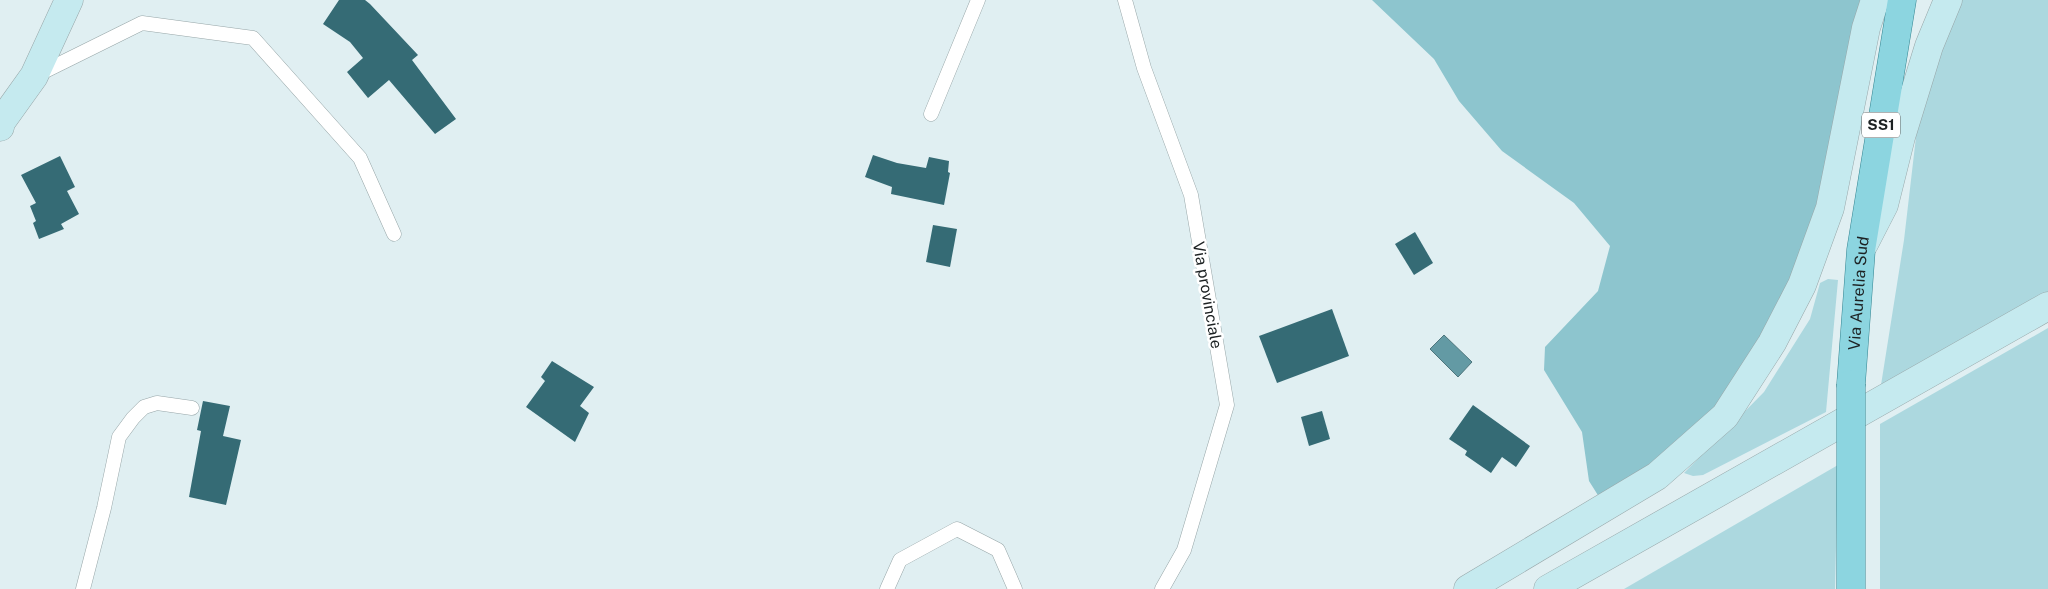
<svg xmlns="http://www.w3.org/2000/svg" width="2048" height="589" font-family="'Public Sans',sans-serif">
  <rect width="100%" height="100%" fill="#e0eff2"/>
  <g fill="#acd8df">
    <polygon points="1959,0 2048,0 2048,294 1881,385 1904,240 1921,94"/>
    <polygon points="1828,279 1838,280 1826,412 1703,475 1693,476 1684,473 1764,392 1810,319 1820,283"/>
    <polygon points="2048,328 2048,589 1880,589 1880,424"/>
    <polygon points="1838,465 1835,589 1624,589"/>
  </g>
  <polygon fill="#8dc5ce" points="1372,0 1875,0 1830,208 1725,416 1606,508 1589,481 1582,432 1544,370 1545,347 1598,291 1610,246 1574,203 1502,151 1459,101 1434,59"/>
  <polygon fill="#639aa4" stroke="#4e767d" points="1444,335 1472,362 1458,377 1430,349"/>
  <g fill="#356b75">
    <polygon points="339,0 365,0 370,4 418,55 412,60 456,119 435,134 389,80 368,98 347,72 363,58 350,42 323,24"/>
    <polygon points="873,155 897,163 926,168 929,157 949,161 948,172 950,173 944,205 891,194 892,187 865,177"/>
    <polygon points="60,156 75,187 67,191 79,214 61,224 64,229 39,239 33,223 36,221 30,206 36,203 21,175"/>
    <polygon points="933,225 957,229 950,267 926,262"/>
    <polygon points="1415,232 1433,263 1414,275 1395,244"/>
    <polygon points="1332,309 1349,356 1277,383 1259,336"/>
    <polygon points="552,361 594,387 580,406 589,413 575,442 526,407 545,381 541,377"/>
    <polygon points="203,401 230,406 223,436 241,440 226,505 189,497 201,431 197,430"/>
    <polygon points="1473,405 1530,446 1516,467 1502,457 1491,473 1465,455 1467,451 1449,439"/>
    <polygon points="1322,411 1330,439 1309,446 1301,417"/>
  </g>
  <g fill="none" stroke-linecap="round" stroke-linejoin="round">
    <g stroke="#97a6a8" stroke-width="15">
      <g id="lane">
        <polyline points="1125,0 1144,68 1191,195 1227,405 1184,550 1162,589"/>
        <polyline points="37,75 142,23 253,38 360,158 394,234"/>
        <polyline points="931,114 978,0"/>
        <polyline points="83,589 104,508 119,437 133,418 144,407 157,403 192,408"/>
        <polyline points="887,589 900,560 957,529 998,550 1015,589"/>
      </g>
    </g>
    <g stroke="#97a6a8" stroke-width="29">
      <g id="secondary">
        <polyline points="0,127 1,122 34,76 69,0"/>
        <polyline points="1864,244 1884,205 1901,137 1929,46 1948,0"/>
        <polyline points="1468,589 1657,476 1725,416 1772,343 1802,285 1830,208 1866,28 1875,0"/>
        <polyline points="1548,589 2048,306"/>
      </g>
    </g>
    <g stroke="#338490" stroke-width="29">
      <g id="primary">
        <path id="s1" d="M1851,384L1861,250L1902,0"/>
      </g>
    </g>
    <use href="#lane" stroke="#fff" stroke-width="14"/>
    <use href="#secondary" stroke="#c5eaef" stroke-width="28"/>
    <use href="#primary" stroke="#8cd5e0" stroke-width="28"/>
    <g stroke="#338490" stroke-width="29" stroke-linecap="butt">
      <polyline id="primary-bridge" points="1851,589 1851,384"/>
    </g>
    <use href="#primary-bridge" stroke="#8cd5e0" stroke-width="28"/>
  </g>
  <g text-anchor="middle" stroke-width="5" stroke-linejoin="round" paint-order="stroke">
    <rect fill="#fff" stroke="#616465" stroke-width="1" x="1862" y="112.5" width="38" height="25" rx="4"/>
    <g font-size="15" font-weight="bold" fill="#1d2223">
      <text x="1881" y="130">SS1</text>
    </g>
    <g font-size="16" fill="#1d2223" stroke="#fff">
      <text dy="6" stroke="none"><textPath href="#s1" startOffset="91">Via Aurelia Sud</textPath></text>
      <text transform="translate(1208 295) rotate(80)" y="6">Via provinciale</text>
    </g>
  </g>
</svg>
